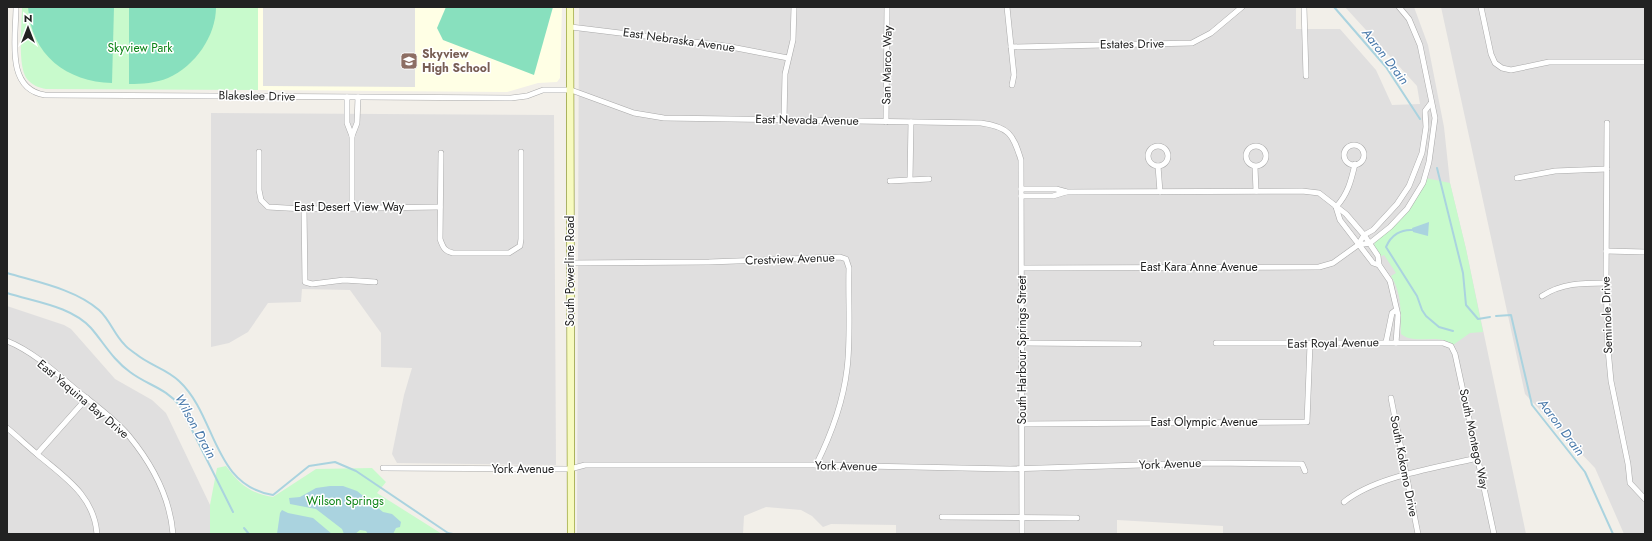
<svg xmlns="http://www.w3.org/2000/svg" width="1652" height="541" font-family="Jost,sans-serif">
  <rect width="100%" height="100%" fill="#f2efe9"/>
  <g fill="#e0dfdf">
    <polygon points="579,7 1296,7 1296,29 1340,29 1376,70 1392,105 1420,104 1417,86 1345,7 1414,7 1428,45 1444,127 1450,183 1466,249 1526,534 1223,534 1223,526 1117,520 1117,534 896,534 896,525 831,524 823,527 812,516 801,510 766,507 744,516 743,534 577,534"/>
    <polygon points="1441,7 1645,7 1645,534 1624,534 1595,468 1525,394"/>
    <polygon points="211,113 554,115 556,465 397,463 392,454 404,395 412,368 381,367 381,333 350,290 302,289 301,302 268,303 248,332 229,343 211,347"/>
    <polygon points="7,306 64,325 71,329 115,379 152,400 166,413 210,505 210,534 7,534"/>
  </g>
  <polygon fill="#ffffe5" points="258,7 562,7 560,78 557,82 538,83 507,92 258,90"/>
  <g fill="#c8facc">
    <path d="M22,7H258V90L46,89C39,88 32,85 27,79C17,66 22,24 22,7Z"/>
    <path d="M1426,178L1450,183L1466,249L1483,332L1470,333L1453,345C1437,332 1416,346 1401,334C1400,312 1403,296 1391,276L1396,273L1384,255L1379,257L1373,248L1376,240L1391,228Z"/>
    <path d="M226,466C240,485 250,493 273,497L316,469L372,468L386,482L377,493L442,534H210V505L217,468Z"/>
  </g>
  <g fill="#88e0be">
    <path d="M28,7H114L112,83C67,82 31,55 28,7Z"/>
    <path d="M129,7H216C216,36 195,66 168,78C156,83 142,84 129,84Z"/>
    <polygon points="446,7 553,7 534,75 443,40 437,28"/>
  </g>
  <polygon fill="#e2e2e2" points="263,7 415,7 415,87 263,86"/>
  <g fill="#aad3df">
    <polygon points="1429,222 1428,236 1413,232 1412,228"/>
    <polygon points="330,486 343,486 357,491 383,512 392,514 401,522 400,527 396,528 393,534 368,534 366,531 360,530 355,534 344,534 342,529 316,509 290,504 289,498 300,497 316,488"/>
    <polygon points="282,510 288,513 313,518 332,534 277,534 280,513"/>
  </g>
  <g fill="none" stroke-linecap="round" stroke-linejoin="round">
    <g stroke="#aad3df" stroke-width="2">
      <polyline points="1334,7 1386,67 1420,119"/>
      <polyline points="1437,168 1463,273 1466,305 1478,319 1490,317"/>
      <path d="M1413,230C1401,229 1391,235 1386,247L1417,296L1422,310L1426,316L1439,327L1453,331"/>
      <path d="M7,273C37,282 75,289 99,310C110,320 114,334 124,344C127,348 132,351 136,354C149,365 167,369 179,381C217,416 212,485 273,495L309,466L335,462L356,471L448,533L453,534"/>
      <path d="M7,293C35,302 71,306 91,328C104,343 113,360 130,372C147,385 166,388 180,406L233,512"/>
      <polyline points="1496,316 1511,315 1532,405 1585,472 1613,534"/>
      <polyline points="244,528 249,534"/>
    </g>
    <g stroke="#a9a9a9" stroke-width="6">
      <g id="street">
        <path d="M16,7C16,37 5,89 45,95L511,98L527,96L543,90H571L634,113L664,118L981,123C1009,127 1013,134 1021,160L1022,534"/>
        <polyline points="1007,7 1014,75 1012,85"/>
        <polyline points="1304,7 1306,76"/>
        <polyline points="1481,7 1491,54 1495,63 1502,68 1511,70 1549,62 1645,62"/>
        <polyline points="571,27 726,46 788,58"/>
        <polyline points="1011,47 1192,43 1211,33 1242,7"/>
        <polyline points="347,97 347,123 352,136 357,123 358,97"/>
        <polyline points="784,119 785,74 793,40 794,7"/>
        <polyline points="886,122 887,7"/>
        <polyline points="1607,123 1606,283 1608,349 1611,381 1628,464 1630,483 1645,499"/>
        <circle cx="1354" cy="155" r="10"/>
        <circle cx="1256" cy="156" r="10"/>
        <circle cx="1158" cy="156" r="10"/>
        <polyline points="259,152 259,190 261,200 268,207 304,209 440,207"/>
        <path d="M441,153L440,239C443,247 444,251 453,253H509L520,246L521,239V152"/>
        <polyline points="1158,166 1160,192"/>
        <polyline points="1255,167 1256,191"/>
        <polyline points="1517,178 1555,171 1607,169"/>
        <polyline points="910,179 911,122"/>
        <polyline points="890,181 929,179"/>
        <polyline points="1021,189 1056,189 1067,192 1302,191 1319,193 1346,214 1364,235 1378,256 1379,265 1390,281 1398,315 1396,343"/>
        <polyline points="1021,196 1053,196 1066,192"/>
        <polyline points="352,207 352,136"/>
        <polyline points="1336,207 1340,220 1373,263 1379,265"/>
        <path d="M1336,207C1348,194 1351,181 1355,164"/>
        <polyline points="304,209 305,282 312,284 344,280 375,282"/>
        <polyline points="1358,245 1364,235 1373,230 1397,204 1409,186 1422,153 1426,127 1425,111 1431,103"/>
        <polyline points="1606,251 1645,252"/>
        <path d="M570,263L709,262L840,257L846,259L849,268C848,300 851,337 847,369C843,403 831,435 816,465"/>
        <polyline points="1022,268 1319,267 1333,263 1358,245 1370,243 1390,227 1407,209 1423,183 1429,162 1435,118 1420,45 1409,19 1399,7"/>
        <path d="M1542,296C1562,283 1582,283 1606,283"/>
        <path d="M7,341C32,351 54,371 74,388C92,403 114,418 129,436C152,464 170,498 173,534"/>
        <polyline points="1386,342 1392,313 1396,310"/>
        <polyline points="1022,343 1139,344"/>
        <polyline points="1216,343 1443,343 1451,346 1455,354 1494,534"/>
        <polyline points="1391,398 1418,534"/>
        <polyline points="1022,424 1307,422 1310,344"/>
        <path d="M7,428C17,436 27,446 37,454C64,477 94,495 97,534"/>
        <polyline points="37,454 87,398"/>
        <polyline points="383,468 570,469 585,465 816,465 1010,469 1209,463 1302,464 1305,471"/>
        <path d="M1344,502C1376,476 1437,468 1477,458"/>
        <polyline points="942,517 1077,518"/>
      </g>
    </g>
    <g stroke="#707d05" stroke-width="8">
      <polyline id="secondary" points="570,7 571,534"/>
    </g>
    <use href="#street" stroke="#fff" stroke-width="5"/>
    <use href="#secondary" stroke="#f7fabf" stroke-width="7"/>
  </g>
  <defs>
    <g id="school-square" transform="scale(0.9)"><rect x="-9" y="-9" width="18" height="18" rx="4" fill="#8d6e63" stroke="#fff"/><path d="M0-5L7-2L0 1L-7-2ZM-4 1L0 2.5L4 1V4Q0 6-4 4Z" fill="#fff"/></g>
  </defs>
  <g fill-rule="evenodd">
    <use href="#school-square" x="409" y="61"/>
  </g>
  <g text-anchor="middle" stroke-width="3" stroke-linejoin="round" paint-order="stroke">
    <g font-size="12" fill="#222" stroke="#fff">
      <text transform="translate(679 40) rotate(8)" y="4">East Nebraska Avenue</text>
      <text transform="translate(1132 44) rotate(-1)" y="4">Estates Drive</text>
      <text transform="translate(887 65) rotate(-89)" y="4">San Marco Way</text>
      <text transform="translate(257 96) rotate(1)" y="4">Blakeslee Drive</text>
      <text transform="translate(807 120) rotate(1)" y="4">East Nevada Avenue</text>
      <text x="349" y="211">East Desert View Way</text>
      <text transform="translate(790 259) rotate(-2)" y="4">Crestview Avenue</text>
      <text x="1199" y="271">East Kara Anne Avenue</text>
      <text transform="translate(570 271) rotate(-90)" y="4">South Powerline Road</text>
      <text transform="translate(1607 315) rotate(-92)" y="4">Seminole Drive</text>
      <text transform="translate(1333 343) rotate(-1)" y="4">East Royal Avenue</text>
      <text transform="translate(1022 350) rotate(-90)" y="4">South Harbour Springs Street</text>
      <text transform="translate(83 399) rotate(40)" y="4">East Yaquina Bay Drive</text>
      <text x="1204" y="426">East Olympic Avenue</text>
      <text transform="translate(1474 439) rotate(78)" y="4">South Montego Way</text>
      <text transform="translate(1170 464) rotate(-2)" y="4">York Avenue</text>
      <text transform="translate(846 466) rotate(1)" y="4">York Avenue</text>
      <text transform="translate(1404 466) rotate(79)" y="4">South Kokomo Drive</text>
      <text x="523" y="473">York Avenue</text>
    </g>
    <g font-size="12" fill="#0c8416" stroke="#fff">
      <text x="140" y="52">Skyview Park</text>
      <text x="345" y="505">Wilson Springs</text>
    </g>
    <g font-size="12" font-weight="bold" fill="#785e54" stroke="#fff" text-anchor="start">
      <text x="422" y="58">Skyview<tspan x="422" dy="14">High School</tspan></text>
    </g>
    <g font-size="13" font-style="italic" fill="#4a7aab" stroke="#fff">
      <text transform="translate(1386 56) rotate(52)" y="5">Aaron Drain</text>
      <text transform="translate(196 426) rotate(61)" y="5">Wilson Drain</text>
      <text transform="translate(1562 427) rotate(53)" y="5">Aaron Drain</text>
    </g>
  </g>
  <rect width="1652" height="541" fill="none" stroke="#222222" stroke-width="16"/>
  <g transform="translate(28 28)" stroke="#ffffff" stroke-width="3" paint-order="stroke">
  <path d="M0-3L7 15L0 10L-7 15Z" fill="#222222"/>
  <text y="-6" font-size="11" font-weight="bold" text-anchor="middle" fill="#222222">N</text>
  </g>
</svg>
